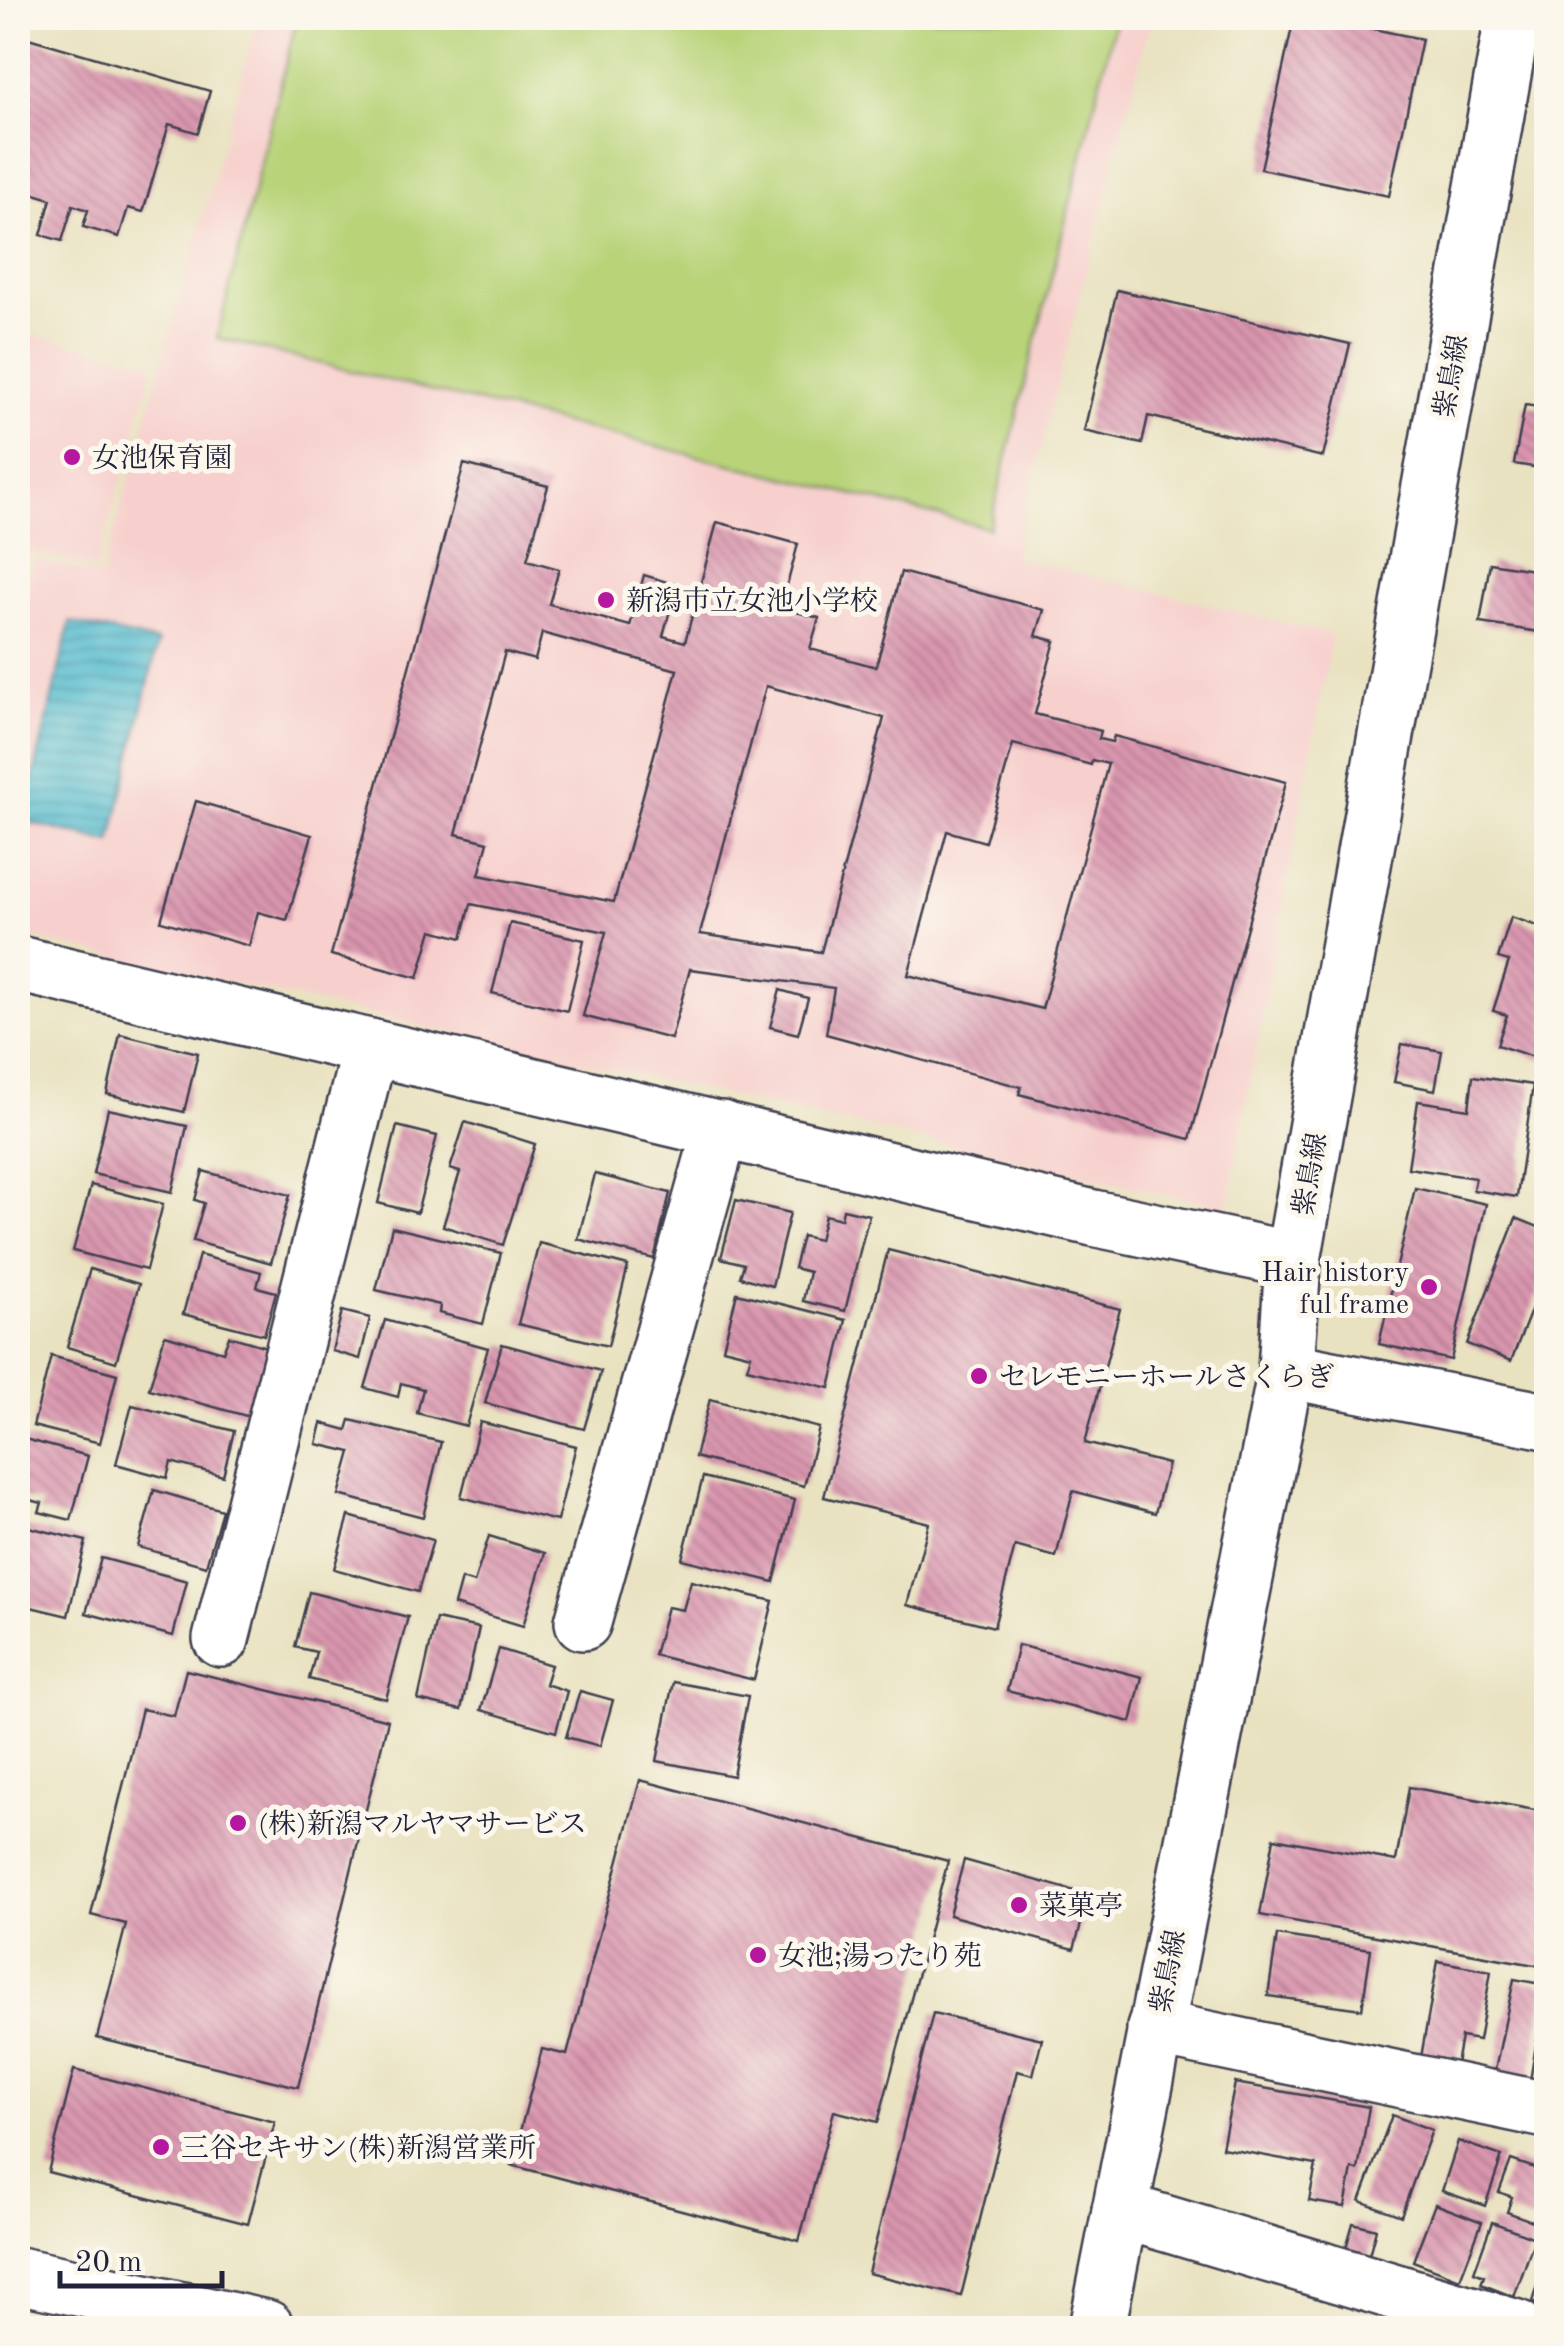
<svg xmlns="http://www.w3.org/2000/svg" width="1564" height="2346" font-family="'Old Standard TT','Noto Serif JP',serif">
  <defs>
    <pattern id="water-rules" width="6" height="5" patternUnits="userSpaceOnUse" patternTransform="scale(2.5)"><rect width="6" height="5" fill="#53bccf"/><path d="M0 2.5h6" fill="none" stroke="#4498a9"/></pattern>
    <pattern id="building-back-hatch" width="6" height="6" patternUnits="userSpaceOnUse" patternTransform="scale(2.5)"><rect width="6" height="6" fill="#da96af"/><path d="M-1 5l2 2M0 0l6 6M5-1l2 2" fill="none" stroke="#b07a90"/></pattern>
  </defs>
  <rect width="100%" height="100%" fill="#fbf7ec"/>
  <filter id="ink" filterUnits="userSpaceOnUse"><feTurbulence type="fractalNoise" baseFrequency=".01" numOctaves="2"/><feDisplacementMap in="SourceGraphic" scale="20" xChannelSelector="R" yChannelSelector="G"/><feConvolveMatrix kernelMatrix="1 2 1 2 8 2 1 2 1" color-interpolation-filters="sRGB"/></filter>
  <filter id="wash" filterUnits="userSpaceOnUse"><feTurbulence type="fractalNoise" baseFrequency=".0048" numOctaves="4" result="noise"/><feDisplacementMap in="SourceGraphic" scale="40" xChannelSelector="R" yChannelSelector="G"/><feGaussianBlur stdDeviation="2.25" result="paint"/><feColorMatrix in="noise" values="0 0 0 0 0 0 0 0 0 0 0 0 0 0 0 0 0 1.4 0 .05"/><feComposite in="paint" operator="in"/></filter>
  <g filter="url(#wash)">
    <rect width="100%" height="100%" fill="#e9e2c1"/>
    <g fill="#f7d0cd">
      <polygon points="258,18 1151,18 1013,557 1332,635 1227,1208 18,935 18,623 34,559 102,576"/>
      <polygon points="18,331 154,363 96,568 28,551 18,594"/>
    </g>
    <polygon fill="#b8d378" stroke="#6d7a5a" stroke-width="2.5" points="297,18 1116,18 989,528 217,338"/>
    <polygon fill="url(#water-rules)" stroke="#3a6f85" stroke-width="2.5" points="70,622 158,642 111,843 23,821"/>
    <g id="blocks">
      <g fill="url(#building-back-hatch)" fill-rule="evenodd">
        <polygon points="1294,18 1320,18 1422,39 1389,196 1261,169"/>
        <polygon points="18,35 210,91 198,133 169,124 143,212 128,208 119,237 83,227 88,210 73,205 62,241 41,235 51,199 18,189"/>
        <polygon points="1117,290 1350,344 1323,457 1148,416 1142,444 1084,431"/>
        <polygon points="1525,405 1546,408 1546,469 1514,464"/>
        <path d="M464,464L548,486L527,560L559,569L549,604L630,626L644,575L677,585L663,636L685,642L717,522L798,544L781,608L819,618L810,649L876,667L901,572L1044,610L1036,636L1055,641L1035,714L1101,731L1099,739L1112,742L1114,736L1286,782L1190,1139L1019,1094L1021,1087L826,1034L834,988L690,969L671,1039L583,1016L606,932L471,904L462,938L432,930L418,978L331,955ZM542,633L677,670L614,902L479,875L488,842L456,834L505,652L535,660ZM766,686L884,718L821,952L700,934ZM1013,744L1091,765L1092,760L1108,764L1042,1009L908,975L947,831L985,842Z"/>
        <polygon points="1490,563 1546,572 1546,633 1480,623"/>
        <polygon points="196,801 312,835 287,920 258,912 249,946 161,921"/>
        <polygon points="1511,917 1546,929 1546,1061 1497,1045 1507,1015 1493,1011 1509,961 1498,958"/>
        <polygon points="510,923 584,940 567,1011 492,993"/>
        <polygon points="780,990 808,998 798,1034 770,1027"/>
        <polygon points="120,1034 198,1053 184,1112 107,1094"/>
        <polygon points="1402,1044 1442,1051 1435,1090 1394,1082"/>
        <polygon points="1473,1076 1533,1085 1517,1197 1473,1190 1475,1178 1408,1168 1418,1101 1469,1109"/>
        <polygon points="108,1109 187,1126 172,1192 93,1174"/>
        <polygon points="465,1122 535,1144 503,1245 443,1226 460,1172 450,1169"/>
        <polygon points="397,1126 437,1136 417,1213 378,1203"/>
        <polygon points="203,1171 290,1195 271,1263 193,1241 204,1203 195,1200"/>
        <polygon points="595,1174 670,1193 654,1259 578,1239"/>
        <polygon points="91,1185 163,1204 146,1270 73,1251"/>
        <polygon points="1415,1188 1486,1204 1451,1360 1379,1344"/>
        <polygon points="736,1200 790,1213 772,1286 740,1277 744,1264 721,1258"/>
        <polygon points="843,1209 869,1215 845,1311 803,1301 809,1272 794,1268 802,1236 819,1240 825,1215 841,1219"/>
        <polygon points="1516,1218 1546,1230 1546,1273 1511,1361 1467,1344"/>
        <polygon points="392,1227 501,1253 483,1324 439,1313 440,1305 376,1290"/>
        <polygon points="539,1243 628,1266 608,1346 518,1324"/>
        <polygon points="888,1250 1120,1309 1085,1443 1168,1464 1155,1513 1073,1491 1056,1557 1015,1546 994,1627 907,1605 929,1523 824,1497"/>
        <polygon points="199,1255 261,1272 257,1287 276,1292 264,1335 183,1314"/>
        <polygon points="90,1269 139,1284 116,1362 67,1347"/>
        <polygon points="737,1293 846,1320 830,1388 747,1368 751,1355 723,1348"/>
        <polygon points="342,1311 370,1318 360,1359 332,1351"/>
        <polygon points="385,1320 488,1348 466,1426 417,1413 423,1389 401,1383 398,1397 365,1388"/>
        <polygon points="165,1335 223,1352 229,1336 270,1348 250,1417 149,1389"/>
        <polygon points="502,1344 601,1371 584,1429 485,1403"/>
        <polygon points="51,1356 117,1374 100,1443 33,1426"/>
        <polygon points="710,1399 819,1428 804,1486 695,1457"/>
        <polygon points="132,1405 234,1431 223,1476 171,1462 167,1478 116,1464"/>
        <polygon points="350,1420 441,1442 423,1517 339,1495 351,1452 317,1444 322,1423 347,1430"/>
        <polygon points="480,1422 576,1446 557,1521 461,1497"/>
        <polygon points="21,1438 88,1456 71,1520 39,1512 42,1503 18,1497"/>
        <polygon points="703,1477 795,1500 774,1582 682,1559"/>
        <polygon points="154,1490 222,1510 206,1566 138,1547"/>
        <polygon points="349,1516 433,1540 418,1592 334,1569"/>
        <polygon points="20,1525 86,1541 68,1616 18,1604"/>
        <polygon points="489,1536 545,1553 523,1626 454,1605 461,1579 474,1583"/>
        <polygon points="101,1558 187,1581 173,1636 86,1613"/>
        <polygon points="691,1581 773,1601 754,1680 654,1655 667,1607 683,1610"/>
        <polygon points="309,1592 408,1617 386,1699 309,1679 316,1652 295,1647"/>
        <polygon points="436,1619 479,1628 461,1710 418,1700"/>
        <polygon points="1018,1645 1142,1677 1131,1722 1007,1691"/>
        <polygon points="499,1649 551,1665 545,1684 567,1691 556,1732 481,1710"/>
        <polygon points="186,1670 388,1720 298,2087 97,2038 126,1924 91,1915 142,1709 174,1716"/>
        <polygon points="673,1682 748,1696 733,1776 657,1761"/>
        <polygon points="580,1691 613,1700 600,1746 566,1737"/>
        <polygon points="640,1780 948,1861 878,2122 834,2111 799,2241 511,2165 542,2049 567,2055"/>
        <polygon points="1409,1787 1546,1812 1546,1967 1260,1915 1274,1838 1396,1861"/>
        <polygon points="964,1860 1089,1895 1074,1949 949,1915"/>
        <polygon points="1277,1935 1371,1949 1362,2009 1268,1996"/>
        <polygon points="1438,1961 1491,1971 1479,2040 1461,2037 1455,2070 1420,2063"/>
        <polygon points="1514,1979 1546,1985 1529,2087 1493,2080"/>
        <polygon points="933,2013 1042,2039 1033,2075 1017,2071 961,2296 868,2273"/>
        <polygon points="74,2070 275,2122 248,2224 48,2172"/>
        <polygon points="1235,2083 1369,2107 1358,2170 1352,2169 1345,2207 1309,2201 1316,2165 1222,2148"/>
        <polygon points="1392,2115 1432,2130 1401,2216 1360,2201"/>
        <polygon points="1458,2141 1502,2156 1485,2206 1442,2191"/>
        <polygon points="1511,2160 1546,2172 1546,2195 1537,2223 1507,2212 1512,2197 1499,2192"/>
        <polygon points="1435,2204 1482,2222 1460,2279 1413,2261"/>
        <polygon points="1492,2222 1535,2238 1514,2297 1481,2284 1484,2276 1474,2272"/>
        <polygon points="1353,2223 1376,2229 1366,2266 1343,2259"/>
        <polygon points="1546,2257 1546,2306 1532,2302"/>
      </g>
    </g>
  </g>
  <g filter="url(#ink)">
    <use href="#blocks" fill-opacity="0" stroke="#403f4f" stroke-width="2.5"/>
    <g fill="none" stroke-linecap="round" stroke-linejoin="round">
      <g stroke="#403f4f" stroke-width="60">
        <g id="minor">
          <polyline points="18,964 1093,1218 1293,1260"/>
          <polyline points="1286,1370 1546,1421"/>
          <polyline points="583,1622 721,1129"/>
          <polyline points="221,1639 370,1047"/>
          <polyline points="1155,2028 1546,2110"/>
          <polyline points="1120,2210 1517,2328"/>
          <polyline points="18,2275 266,2328"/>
          <polyline points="1097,2328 1286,1370 1293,1260 1513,18"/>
        </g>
      </g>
      <use href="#minor" stroke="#fff" stroke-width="55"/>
    </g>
  </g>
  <g fill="#b5179e" stroke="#fbf7ec" stroke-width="4">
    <circle cx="72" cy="457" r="10"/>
    <circle cx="606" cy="600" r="10"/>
    <circle cx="1429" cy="1287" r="10"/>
    <circle cx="979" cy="1376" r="10"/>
    <circle cx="238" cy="1823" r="10"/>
    <circle cx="1019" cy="1905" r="10"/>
    <circle cx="758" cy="1955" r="10"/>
    <circle cx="161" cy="2147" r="10"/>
  </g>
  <g text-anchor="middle" stroke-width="10" stroke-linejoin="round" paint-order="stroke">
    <g font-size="28" fill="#22223b" stroke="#fbf7ec">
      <text transform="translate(1450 376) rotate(-80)" y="10">紫鳥線</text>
      <text transform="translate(1309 1174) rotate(-80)" y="10">紫鳥線</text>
      <text transform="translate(1167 1971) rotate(-79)" y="10">紫鳥線</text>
    </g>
    <g font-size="28" fill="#22223b" stroke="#fbf7ec" text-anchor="start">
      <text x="92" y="467">女池保育園</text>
      <text x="626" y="610">新潟市立女池小学校</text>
      <text x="1409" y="1281" text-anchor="end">Hair history<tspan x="1409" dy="32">ful frame</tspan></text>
      <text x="999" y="1386">セレモニーホールさくらぎ</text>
      <text x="258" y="1833">(株)新潟マルヤマサービス</text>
      <text x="1039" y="1915">菜菓亭</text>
      <text x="778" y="1965">女池;湯ったり苑</text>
      <text x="181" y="2157">三谷セキサン(株)新潟営業所</text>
    </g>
  </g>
  <rect width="1564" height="2346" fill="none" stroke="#fbf7ec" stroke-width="60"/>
  <path d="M60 2271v15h162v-15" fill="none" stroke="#22223b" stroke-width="5"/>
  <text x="75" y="2271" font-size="30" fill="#22223b" stroke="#fbf7ec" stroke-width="8" paint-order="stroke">20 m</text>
</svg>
